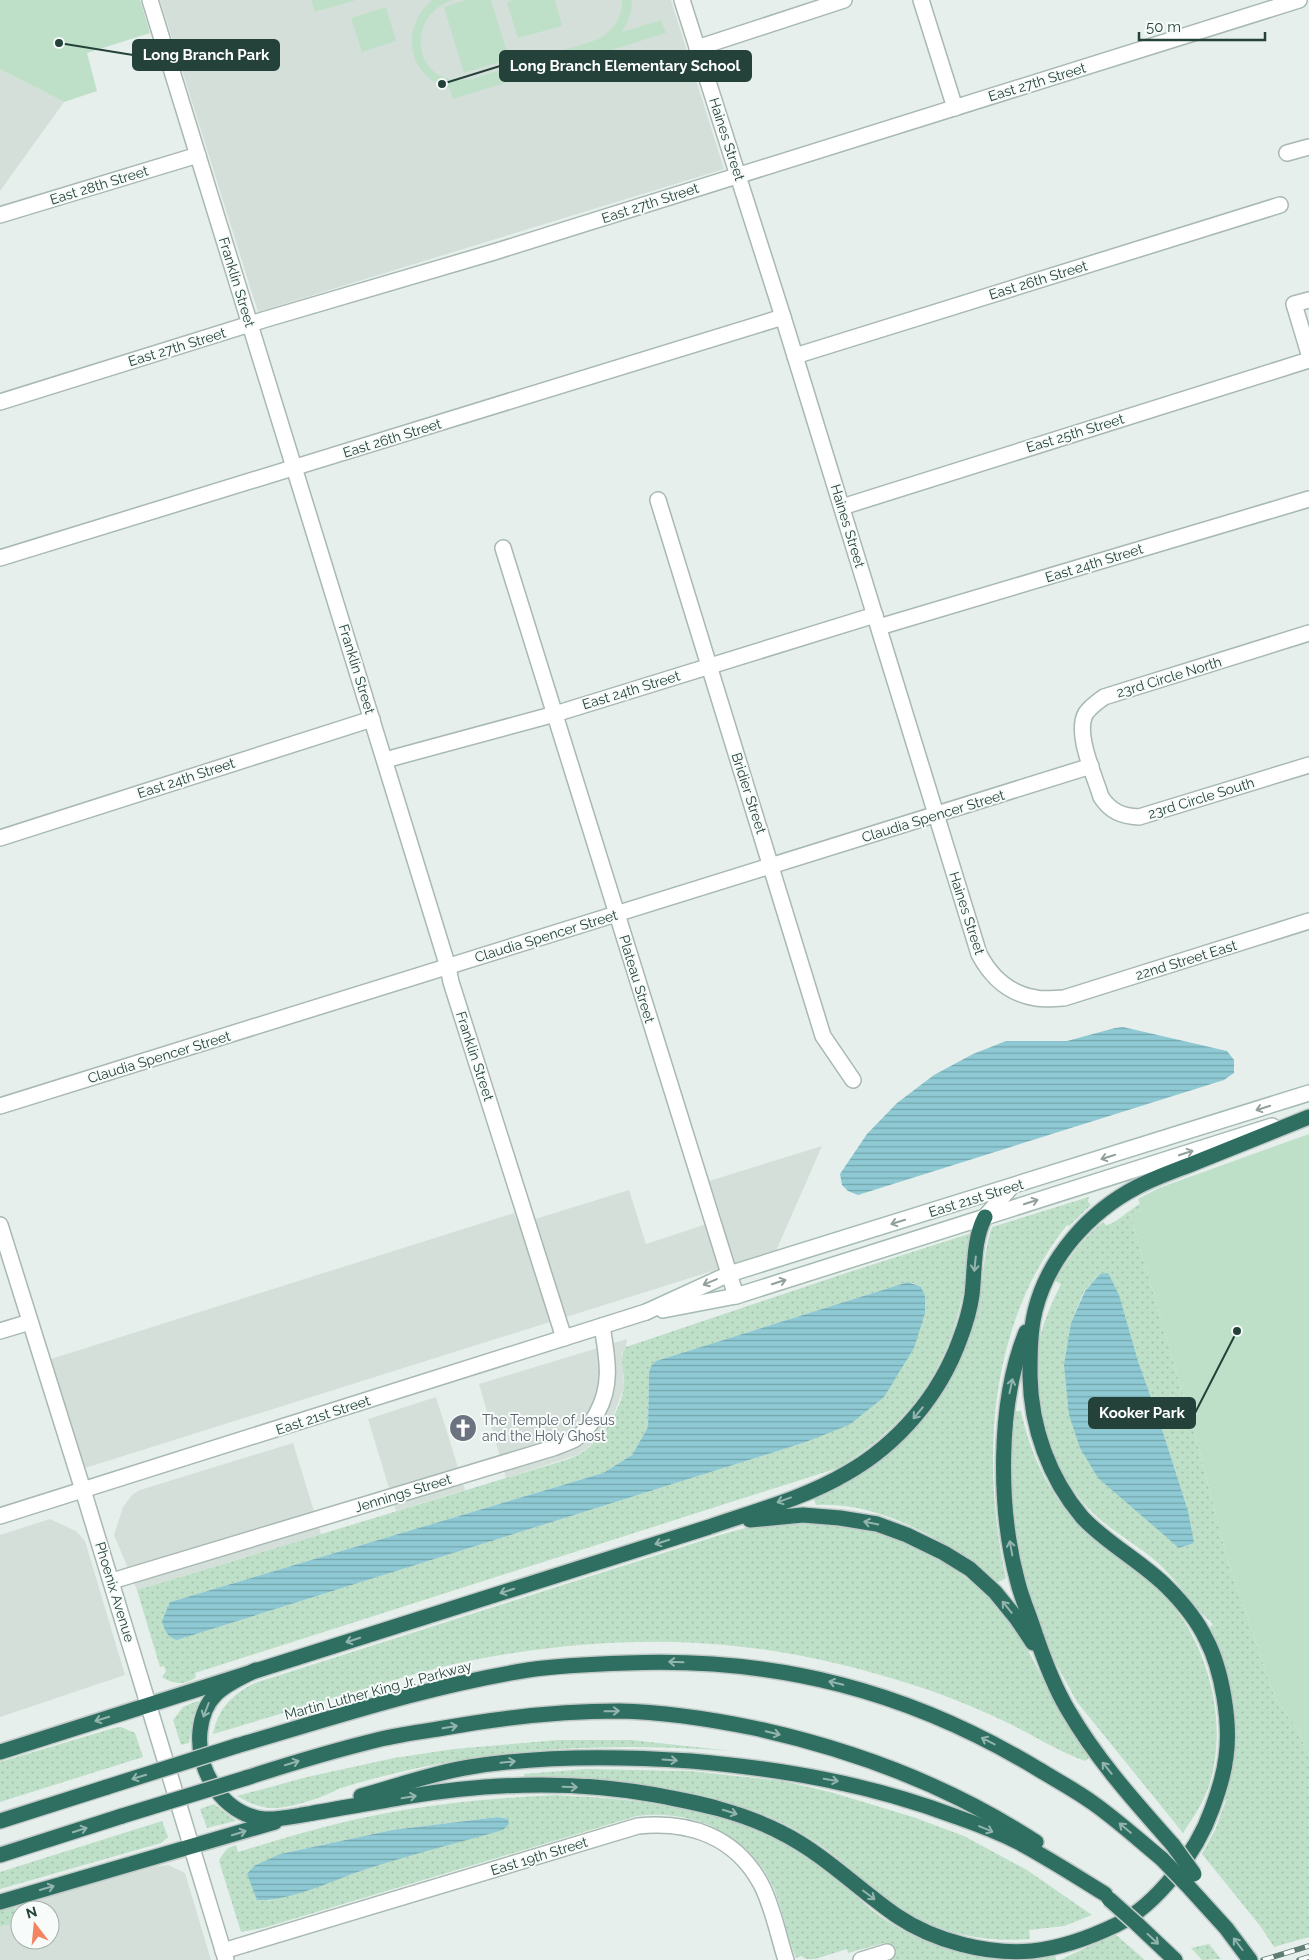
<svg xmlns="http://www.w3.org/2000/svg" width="1309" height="1960" font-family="Raleway,sans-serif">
  <defs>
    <pattern id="grass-dots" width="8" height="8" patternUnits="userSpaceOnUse" patternTransform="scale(1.25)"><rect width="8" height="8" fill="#bfe0c8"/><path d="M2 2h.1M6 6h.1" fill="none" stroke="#a4c1ad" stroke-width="1.8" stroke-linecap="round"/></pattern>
    <pattern id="water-rules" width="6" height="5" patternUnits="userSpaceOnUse" patternTransform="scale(1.25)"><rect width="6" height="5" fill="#8ec9d4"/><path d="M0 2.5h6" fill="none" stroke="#74a5ad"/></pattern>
  </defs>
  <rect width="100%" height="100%" fill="#e6efeb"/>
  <g fill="#d4dfda" fill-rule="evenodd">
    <polygon points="160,0 671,0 724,169 258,312"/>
    <polygon points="0,69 64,102 0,191"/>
    <polygon points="822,1146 776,1251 85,1468 51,1359 514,1213 519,1224 629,1190 646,1244 722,1219 709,1181"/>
    <polygon points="627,1339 626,1347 622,1353 624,1387 613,1417 603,1432 594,1443 577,1455 506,1478 479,1384"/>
    <polygon points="436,1397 465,1490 396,1511 368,1419"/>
    <polygon points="293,1443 321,1534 137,1590 114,1535 123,1507 133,1494 140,1490"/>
    <polygon points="50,1519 76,1531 85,1541 125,1675 0,1717 0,1535"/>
    <path d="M168,1865L185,1873L211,1960H0V1927L19,1922L14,1906L154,1867ZM20,1910H50V1940H20Z"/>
  </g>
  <g fill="url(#grass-dots)" fill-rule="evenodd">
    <path d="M1089,1197L1088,1202L1091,1205L1069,1226L1067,1225C989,1323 980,1459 1006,1578L997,1583C950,1542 881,1501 816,1505L813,1497C833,1488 852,1479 870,1467C923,1432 961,1374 977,1313C984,1285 982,1255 992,1227Z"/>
    <path d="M1140,1204L1142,1210L1130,1214L1199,1449L1228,1562L1275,1698L1298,1730L1309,1758V1937L1274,1947L1261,1927L1202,1854L1215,1830L1226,1800L1222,1799L1231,1752L1207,1630L1213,1624C1192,1606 1178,1581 1157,1562C1136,1544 1111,1531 1091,1511C1051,1470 1030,1409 1037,1352C1040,1329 1051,1304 1061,1284L1055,1281C1068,1259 1083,1238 1103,1222L1106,1225C1114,1225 1130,1209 1140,1204ZM1100,1274L1137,1358L1161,1426L1188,1511L1071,1323L1084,1291Z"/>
    <path d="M969,1234C966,1338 928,1414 838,1468L195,1673L196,1677C185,1686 173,1684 162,1677L166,1671L164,1666L160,1667L137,1590L539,1468C551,1464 564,1461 576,1456C600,1444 622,1411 624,1384C625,1371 618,1358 626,1347L846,1273ZM908,1282L915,1284L803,1443L177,1640L170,1602L603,1473L632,1455L648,1427L649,1373L656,1361Z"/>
    <path d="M1012,1411H1021C1033,1466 1057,1509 1101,1545C1123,1562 1147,1576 1166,1597C1209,1646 1229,1723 1209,1786C1203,1803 1193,1818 1183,1833L1077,1702L1054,1660L1028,1599L1020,1571L1008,1474Z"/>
    <path d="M805,1520C825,1523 847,1523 866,1528C927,1545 984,1581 1019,1635C1032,1656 1042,1678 1053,1699C1065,1719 1079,1737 1092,1756L1085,1761C1057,1751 1031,1734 1004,1721C972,1706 940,1693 907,1683C763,1637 637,1631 489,1657C444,1665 400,1678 357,1691C309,1705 261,1720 213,1734C218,1709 232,1694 255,1683L720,1535L760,1524Z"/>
    <polygon points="197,1701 200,1702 193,1718 189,1743 181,1745 173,1720 183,1707"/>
    <polygon points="121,1727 135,1733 143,1757 0,1802 0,1762 114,1728"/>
    <path d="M559,1740H631L732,1751C598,1741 467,1748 338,1789C323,1798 288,1809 270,1808C258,1807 247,1802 237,1796L307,1777L394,1758L454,1749Z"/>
    <path d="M585,1769L690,1771L783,1781L830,1792L913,1817L964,1836L1027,1870L1092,1915L1064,1926L1029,1930L1030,1939C972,1944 920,1927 875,1892C861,1881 849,1867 835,1856C816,1841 793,1827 770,1817C692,1784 608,1784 525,1780L524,1774Z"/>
    <path d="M557,1795C572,1797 588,1796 603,1798C659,1802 720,1813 772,1836C808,1852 837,1879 866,1905C891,1927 934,1950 968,1952C996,1954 1026,1952 1055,1952L1056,1960H890L884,1943L848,1953L847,1949L815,1959H806L801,1956L796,1958C787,1936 783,1911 774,1889C750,1834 694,1809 637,1816L263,1928L241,1932L219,1861C223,1853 227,1847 236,1845L238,1852C281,1839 323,1826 367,1817C428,1804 495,1798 557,1795ZM498,1817L508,1819L313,1888L268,1901L280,1854L392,1830Z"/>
    <polygon points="214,1804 235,1820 235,1821 207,1828 200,1809"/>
    <polygon points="162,1821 168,1837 161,1843 0,1889 0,1872"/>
    <polygon points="14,1906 19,1922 0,1927 0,1910"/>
    <polygon points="1115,1934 1145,1960 1060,1960"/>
    <polygon points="1209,1944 1221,1959 1202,1960 1191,1948"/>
  </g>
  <g fill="#bfe0c8">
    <polygon points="0,0 140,0 150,33 87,53 97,91 64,102 0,69"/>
    <polygon points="311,0 356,0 315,12"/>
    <path d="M432,0H453C408,14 411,76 456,80C461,80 467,79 472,79L596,40C613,32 622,19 622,0H632C632,12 628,23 622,32L661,20L666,33L453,99L450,89C444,86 437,84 432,80C403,60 407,21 432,0Z"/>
    <polygon points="465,0 491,0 509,59 464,73 444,7"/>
    <polygon points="512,0 555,0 562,26 518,38 507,3"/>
    <polygon points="386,7 396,41 362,52 351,18"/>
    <polygon points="1309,1134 1309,1758 1298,1730 1275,1698 1228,1562 1199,1449 1130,1214 1142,1210 1138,1199 1159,1188"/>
  </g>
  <g fill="url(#water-rules)">
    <polygon points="1123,1027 1227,1051 1234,1060 1234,1073 1224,1080 858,1195 848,1191 842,1185 840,1174 867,1134 897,1103 934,1075 973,1054 1006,1041 1067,1041 1115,1028"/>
    <polygon points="1108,1273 1119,1295 1137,1358 1161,1426 1188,1511 1194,1543 1179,1548 1098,1478 1080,1448 1069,1415 1064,1365 1071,1323 1085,1291 1100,1274"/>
    <path d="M908,1282L921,1287L925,1296V1313L914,1348L884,1397L849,1425L803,1443L177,1640C167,1637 165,1631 162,1621L170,1602L603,1473L632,1455L648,1427L649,1373L651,1366L656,1361Z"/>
    <path d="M498,1817L508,1819L509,1824L503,1830C458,1843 412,1854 367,1869C335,1879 290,1902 257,1900L247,1874L254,1866L280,1854L392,1830Z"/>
  </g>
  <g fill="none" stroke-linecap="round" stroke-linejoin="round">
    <g stroke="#a8b8b2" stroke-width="18">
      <g id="minor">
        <polyline points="150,0 448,967 451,982 564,1338"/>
        <path d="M682,0L783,317L979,954C991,977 1010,994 1036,998C1045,1000 1055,998 1064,998L1309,921"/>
        <polyline points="921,0 955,108"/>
        <polyline points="697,48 844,0"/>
        <polyline points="1287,153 1309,147"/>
        <polyline points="0,215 198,155"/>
        <polyline points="1309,300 1294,304 1309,354"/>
        <polyline points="795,356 1280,205"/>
        <polyline points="0,402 263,320 494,252 1299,0"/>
        <polyline points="658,500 823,1036 853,1080"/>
        <polyline points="842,507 1309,360"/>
        <polyline points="503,548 736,1296"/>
        <polyline points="0,558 783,317"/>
        <polyline points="879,627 1309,499"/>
        <path d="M1309,633L1104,697C1097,702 1091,706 1086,713C1074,733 1095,776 1101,797C1111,812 1122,816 1139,817L1309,765"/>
        <polyline points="385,760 555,714 875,615"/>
        <polyline points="0,838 372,719"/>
        <polyline points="0,1106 1091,766"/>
        <polyline points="0,1225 83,1490"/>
        <polyline points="0,1331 30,1322"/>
        <path d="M112,1581L553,1448C560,1445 568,1443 575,1439C584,1433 592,1423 597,1413C613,1384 607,1357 602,1326"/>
        <path d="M223,1951L638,1826C689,1821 735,1836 761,1884C773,1907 778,1935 786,1960"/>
        <polyline points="861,1960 887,1952"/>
      </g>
    </g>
    <g stroke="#a8b8b2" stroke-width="18">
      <g id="tertiary">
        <polyline points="985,1217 1011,1187"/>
        <polyline points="83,1490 226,1960"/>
        <polyline points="0,1516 646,1312"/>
      </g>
    </g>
    <g stroke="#a4bbb3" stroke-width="18">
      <g id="secondary">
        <polyline points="663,1310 736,1296 1272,1126"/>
        <polyline points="646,1312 729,1274 1309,1093"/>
      </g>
    </g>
    <g stroke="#c2cac8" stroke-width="18">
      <g id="motorway">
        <path d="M1026,1332C997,1404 998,1509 1018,1583C1022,1599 1029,1614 1034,1630C1043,1657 1053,1685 1068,1710C1097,1760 1135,1802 1173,1845"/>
        <polyline points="750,1520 803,1515 840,1518 877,1524 907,1535 944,1553 970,1569 995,1592 1017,1619 1033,1643"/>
        <path d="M256,1670C226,1685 204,1693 200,1731C196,1770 222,1814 264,1819C278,1820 295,1816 308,1814C340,1808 373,1803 405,1797C487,1783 574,1780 656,1795C699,1803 742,1812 782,1833C824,1854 858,1889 897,1916C934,1941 988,1955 1032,1951C1060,1948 1091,1937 1116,1925C1157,1905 1197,1852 1212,1809C1218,1793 1224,1774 1226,1757C1231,1723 1222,1669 1206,1639C1197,1620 1181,1601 1167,1587C1141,1561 1107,1544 1082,1517C1049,1478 1031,1427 1030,1376C1030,1354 1030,1332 1035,1311C1048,1258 1089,1212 1137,1187C1156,1177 1177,1170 1197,1162C1234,1147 1272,1132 1309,1117"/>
        <path d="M236,1746C332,1718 428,1686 528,1670C561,1665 594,1664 627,1663C777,1657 909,1691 1038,1769C1056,1780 1075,1790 1093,1803C1117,1820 1139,1840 1162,1859"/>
        <path d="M0,1752L709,1527C755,1511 805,1498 847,1473C898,1444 940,1395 960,1339C965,1326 970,1309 972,1295C975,1269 973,1240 985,1217"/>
        <path d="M246,1778C289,1764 332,1751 377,1740C397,1735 418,1732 438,1729C498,1718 558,1711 619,1711C664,1712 710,1719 754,1728C855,1750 950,1786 1036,1842"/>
        <path d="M361,1796C397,1786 433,1773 470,1767C543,1755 618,1756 691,1761C783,1769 870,1784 957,1817C977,1824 998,1832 1018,1842C1048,1858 1076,1876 1105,1894"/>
        <polyline points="0,1821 107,1787"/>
        <polyline points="0,1855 122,1816"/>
        <polyline points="1186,1884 1226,1928 1250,1960"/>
        <polyline points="0,1902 275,1822"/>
        <polyline points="1137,1924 1175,1960"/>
      </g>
    </g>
    <use href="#minor" stroke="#fff" stroke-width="15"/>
    <use href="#tertiary" stroke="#fff" stroke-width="15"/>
    <use href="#secondary" stroke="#fff" stroke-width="15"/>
    <use href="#motorway" stroke="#2f6f62" stroke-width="15"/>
    <g stroke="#5f7d75" stroke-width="5.5">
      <g id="rail">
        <polyline points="1263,1960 1309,1946"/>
        <polyline points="1299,1960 1309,1957"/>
      </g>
    </g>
    <use href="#rail" stroke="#f7fbf9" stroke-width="4" stroke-dasharray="11" stroke-linecap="butt"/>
    <g stroke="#c2cac8" stroke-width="18" stroke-linecap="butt">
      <g id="motorway-bridge">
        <polyline points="107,1787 236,1746"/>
        <polyline points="122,1816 246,1778"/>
        <polyline points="1173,1845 1194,1874"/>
        <polyline points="1162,1859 1186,1884"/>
        <polyline points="1109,1899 1137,1924"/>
      </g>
    </g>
    <use href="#motorway-bridge" stroke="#2f6f62" stroke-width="15"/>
  </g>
  <defs><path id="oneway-shaft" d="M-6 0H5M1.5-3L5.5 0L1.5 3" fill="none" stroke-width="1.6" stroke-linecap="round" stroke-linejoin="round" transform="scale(1.25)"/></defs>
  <g stroke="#92a09c">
    <use href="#oneway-shaft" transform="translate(1263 1108) rotate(162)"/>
    <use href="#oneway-shaft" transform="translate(1186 1153) rotate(-18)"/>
    <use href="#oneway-shaft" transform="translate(1108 1157) rotate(162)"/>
    <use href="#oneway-shaft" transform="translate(1031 1202) rotate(-18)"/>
    <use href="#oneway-shaft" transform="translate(898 1222) rotate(163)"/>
    <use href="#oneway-shaft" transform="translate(710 1282) rotate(157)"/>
    <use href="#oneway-shaft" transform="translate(779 1282) rotate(-18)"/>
  </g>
  <g stroke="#93b5ae">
    <use href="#oneway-shaft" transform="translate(975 1264) rotate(96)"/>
    <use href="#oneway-shaft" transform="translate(1011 1386) rotate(-78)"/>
    <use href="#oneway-shaft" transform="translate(918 1413) rotate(130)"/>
    <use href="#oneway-shaft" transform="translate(784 1500) rotate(160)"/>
    <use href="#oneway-shaft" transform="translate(871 1523) rotate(-169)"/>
    <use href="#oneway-shaft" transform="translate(662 1542) rotate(162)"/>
    <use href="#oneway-shaft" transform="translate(1011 1548) rotate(-100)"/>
    <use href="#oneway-shaft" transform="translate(507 1591) rotate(162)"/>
    <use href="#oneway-shaft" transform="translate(1007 1607) rotate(-129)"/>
    <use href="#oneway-shaft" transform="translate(353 1640) rotate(162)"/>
    <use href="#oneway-shaft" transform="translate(676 1662) rotate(-178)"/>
    <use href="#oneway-shaft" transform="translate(836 1683) rotate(-167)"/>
    <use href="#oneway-shaft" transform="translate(206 1710) rotate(111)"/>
    <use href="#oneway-shaft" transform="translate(612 1711) rotate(-1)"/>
    <use href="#oneway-shaft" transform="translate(102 1719) rotate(163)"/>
    <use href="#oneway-shaft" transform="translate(450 1727) rotate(-10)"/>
    <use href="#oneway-shaft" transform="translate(773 1733) rotate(14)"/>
    <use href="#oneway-shaft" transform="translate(988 1741) rotate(-153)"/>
    <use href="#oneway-shaft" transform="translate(670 1760) rotate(4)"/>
    <use href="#oneway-shaft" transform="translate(508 1762) rotate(-6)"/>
    <use href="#oneway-shaft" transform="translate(292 1763) rotate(-17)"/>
    <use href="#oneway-shaft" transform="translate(1107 1768) rotate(-129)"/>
    <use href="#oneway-shaft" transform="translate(139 1777) rotate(163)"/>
    <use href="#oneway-shaft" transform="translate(831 1780) rotate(10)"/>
    <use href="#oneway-shaft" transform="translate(570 1787) rotate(2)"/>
    <use href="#oneway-shaft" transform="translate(409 1797) rotate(-10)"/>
    <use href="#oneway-shaft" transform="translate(730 1812) rotate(17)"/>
    <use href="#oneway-shaft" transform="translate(1125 1828) rotate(-140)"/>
    <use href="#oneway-shaft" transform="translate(986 1829) rotate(23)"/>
    <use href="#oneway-shaft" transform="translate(80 1830) rotate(-18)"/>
    <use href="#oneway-shaft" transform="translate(239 1833) rotate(-17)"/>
    <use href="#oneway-shaft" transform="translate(47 1888) rotate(-16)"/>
    <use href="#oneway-shaft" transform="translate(869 1895) rotate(37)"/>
    <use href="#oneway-shaft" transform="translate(1153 1939) rotate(43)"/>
    <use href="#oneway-shaft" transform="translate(1238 1944) rotate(-127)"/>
  </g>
  <defs>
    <g id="church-disc" transform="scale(1.4375)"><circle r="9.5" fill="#6b7280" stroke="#f7fbf9"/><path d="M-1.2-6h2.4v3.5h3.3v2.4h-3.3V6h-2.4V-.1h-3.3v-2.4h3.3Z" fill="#fff"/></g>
  </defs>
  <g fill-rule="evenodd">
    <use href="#church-disc" x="463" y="1428"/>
  </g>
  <g text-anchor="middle" stroke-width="4" stroke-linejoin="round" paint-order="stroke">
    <g font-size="14" fill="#24423a" stroke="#f7fbf9">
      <text transform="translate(1037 82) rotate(-17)" y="5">East 27th Street</text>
      <text transform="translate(727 139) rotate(72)" y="5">Haines Street</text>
      <text transform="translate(99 185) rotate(-17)" y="5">East 28th Street</text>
      <text transform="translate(650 203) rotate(-18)" y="5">East 27th Street</text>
      <text transform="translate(1038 280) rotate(-17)" y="5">East 26th Street</text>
      <text transform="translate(237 282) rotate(73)" y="5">Franklin Street</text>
      <text transform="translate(177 347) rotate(-17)" y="5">East 27th Street</text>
      <text transform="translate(1075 433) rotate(-17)" y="5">East 25th Street</text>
      <text transform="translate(392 438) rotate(-17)" y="5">East 26th Street</text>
      <text transform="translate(848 526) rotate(73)" y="5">Haines Street</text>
      <text transform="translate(1094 563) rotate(-17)" y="5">East 24th Street</text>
      <text transform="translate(357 669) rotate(73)" y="5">Franklin Street</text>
      <text transform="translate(1169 677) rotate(-17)" y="5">23rd Circle North</text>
      <text transform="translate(631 690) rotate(-17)" y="5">East 24th Street</text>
      <text transform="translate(186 778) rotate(-18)" y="5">East 24th Street</text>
      <text transform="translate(749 793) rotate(72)" y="5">Bridier Street</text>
      <text transform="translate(1201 798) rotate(-17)" y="5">23rd Circle South</text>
      <text transform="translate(933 816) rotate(-17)" y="5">Claudia Spencer Street</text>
      <text transform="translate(967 913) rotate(72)" y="5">Haines Street</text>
      <text transform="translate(546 936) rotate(-17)" y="5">Claudia Spencer Street</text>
      <text transform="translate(1186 960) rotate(-17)" y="5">22nd Street East</text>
      <text transform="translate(637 979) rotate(73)" y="5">Plateau Street</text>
      <text transform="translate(475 1056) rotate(72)" y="5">Franklin Street</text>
      <text transform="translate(159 1057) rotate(-17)" y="5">Claudia Spencer Street</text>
      <text transform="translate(976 1198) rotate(-17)" y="5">East 21st Street</text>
      <text transform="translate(323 1415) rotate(-18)" y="5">East 21st Street</text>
      <text transform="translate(403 1493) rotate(-17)" y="5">Jennings Street</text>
      <text transform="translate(115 1592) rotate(73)" y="5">Phoenix Avenue</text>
      <text transform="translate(378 1690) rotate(-15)" y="5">Martin Luther King Jr. Parkway</text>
      <text transform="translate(539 1856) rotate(-17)" y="5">East 19th Street</text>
    </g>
    <g font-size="14" fill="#5b616d" stroke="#f7fbf9" text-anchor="start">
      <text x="482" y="1425">The Temple of Jesus<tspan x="482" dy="16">and the Holy Ghost</tspan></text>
    </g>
  </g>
  <path fill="none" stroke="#24423a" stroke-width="2" d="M59 43L133 55M442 84L500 66M1237 1331L1195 1413"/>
  <g fill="#24423a" stroke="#f7fbf9" stroke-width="2">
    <circle cx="59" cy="43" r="5"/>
    <circle cx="442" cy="84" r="5"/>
    <circle cx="1237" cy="1331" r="5"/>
  </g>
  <g fill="#24423a" stroke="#24423a" stroke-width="2">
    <rect x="133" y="40" width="146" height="30" rx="5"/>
    <rect x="500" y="51" width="251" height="30" rx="5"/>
    <rect x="1089" y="1398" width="106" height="30" rx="5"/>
  </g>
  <g font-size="15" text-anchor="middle" font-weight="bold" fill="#fff">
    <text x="206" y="60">Long Branch Park</text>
    <text x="625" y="71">Long Branch Elementary School</text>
    <text x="1142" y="1418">Kooker Park</text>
  </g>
  <g transform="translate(35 1925) rotate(344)"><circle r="24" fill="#f7fbf9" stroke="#a3b1ad"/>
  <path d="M0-4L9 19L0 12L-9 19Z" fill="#f4845f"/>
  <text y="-8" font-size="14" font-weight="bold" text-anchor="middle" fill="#24423a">N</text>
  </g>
  <path d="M1139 32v8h126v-8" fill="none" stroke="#24423a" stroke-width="2.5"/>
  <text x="1146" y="32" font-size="15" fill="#24423a" stroke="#f7fbf9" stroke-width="4" paint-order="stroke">50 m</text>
</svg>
